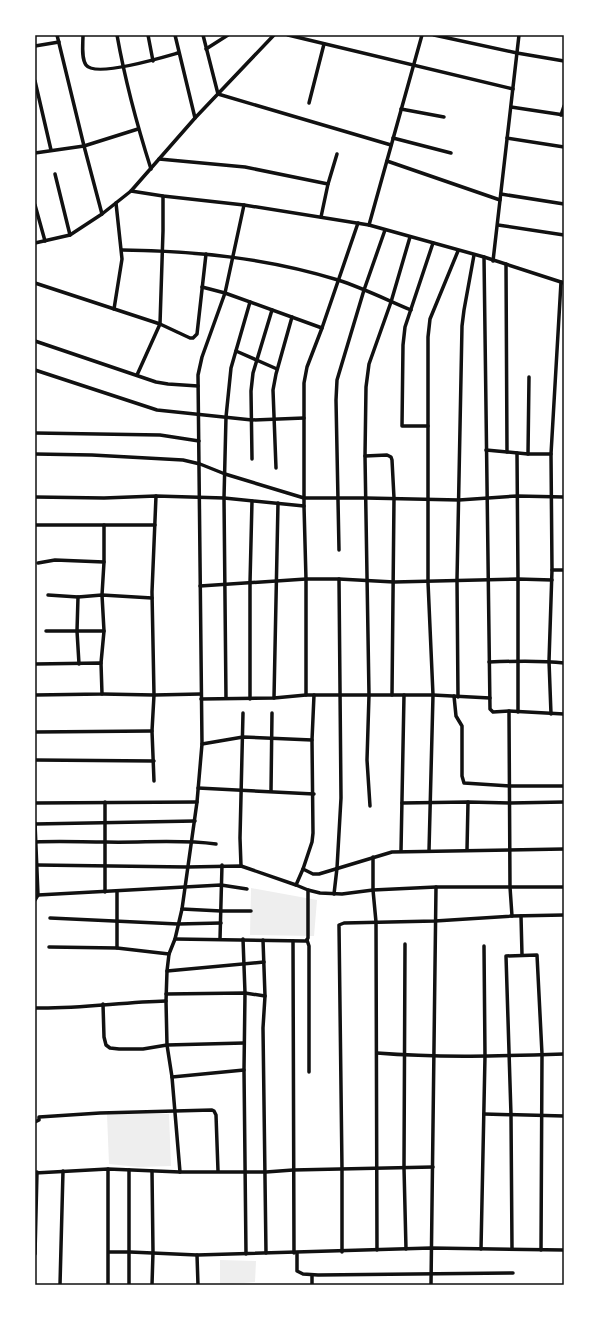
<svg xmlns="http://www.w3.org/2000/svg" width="599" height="1320" font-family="'Libre Baskerville',serif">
  <rect width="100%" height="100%" fill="#fff"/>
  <g fill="#eee">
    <polygon points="251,888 317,900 314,936 250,935"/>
    <polygon points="107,1114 169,1114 171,1166 138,1167 109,1164"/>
    <polygon points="220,1260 256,1261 255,1282 220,1285"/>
  </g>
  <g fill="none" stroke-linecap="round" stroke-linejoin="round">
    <g stroke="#111" stroke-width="3.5">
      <polyline points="57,35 84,146 102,214"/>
      <path d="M83,35C83,44 81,58 86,65C95,78 164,57 178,53"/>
      <path d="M117,35C125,80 137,125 151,169"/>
      <polyline points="148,35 153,61"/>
      <polyline points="175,35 195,118"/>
      <polyline points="203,35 218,94 391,145"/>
      <polyline points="288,35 513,89"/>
      <polyline points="434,35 517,53 564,61"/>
      <polyline points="35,46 59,42"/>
      <polyline points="206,49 228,35"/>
      <polyline points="35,81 51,150"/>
      <polyline points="309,103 324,44"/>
      <polyline points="511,107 564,115"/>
      <polyline points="401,109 444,117"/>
      <polyline points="561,115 564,106"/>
      <polyline points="393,138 451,153"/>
      <polyline points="507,138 564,147"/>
      <polyline points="35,153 84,146 138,129"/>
      <polyline points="159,159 245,167 328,184"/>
      <polyline points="387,161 500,200"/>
      <polyline points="55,174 70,235"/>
      <polyline points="131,191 163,196 244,205 369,225 484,257 564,283"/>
      <polyline points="501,194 564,204"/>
      <polyline points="35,205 45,241"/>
      <polyline points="321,217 328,184 337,154"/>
      <polyline points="369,225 422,35"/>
      <polyline points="498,225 564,235"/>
      <polyline points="35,243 70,235 102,214 131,191 195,118 274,35"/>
      <path d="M122,250C196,251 267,258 338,280C363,288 387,300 411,310"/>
      <polyline points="484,257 490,709 493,712 509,711 564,714"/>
      <polyline points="493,261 519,35"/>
      <polyline points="506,264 507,452"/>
      <polyline points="35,283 160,324 190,338 193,338 197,334 206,254"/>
      <polyline points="202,287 225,293 322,328"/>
      <polyline points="114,309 122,259 116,203"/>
      <polyline points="35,341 156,382 168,384 198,386"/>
      <polyline points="236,351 277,369"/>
      <polyline points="35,370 157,410 252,420 304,418"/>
      <polyline points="137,375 160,324 163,231 163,196"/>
      <polyline points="428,426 402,426 403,345 405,327 433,243"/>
      <polyline points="35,433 160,435 199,441"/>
      <polyline points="486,450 528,454 551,454"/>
      <polyline points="517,453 518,579 518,712"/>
      <polyline points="35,454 92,455 183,460 200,464 225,474 304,498 366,498 459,500 517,496 564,497"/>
      <polyline points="528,454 529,377"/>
      <polyline points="365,456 387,455 391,457 392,460 394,498 392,695"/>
      <polyline points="252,459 251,391 253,373 272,310"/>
      <polyline points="276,468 273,390 276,374 292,317"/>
      <polyline points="35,497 104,498 156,496 224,498 304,506"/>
      <polyline points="35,525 155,525"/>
      <polyline points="339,550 336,400 337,380 364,290 385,230"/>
      <polyline points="38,563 55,560 104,562"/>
      <polyline points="552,570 564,570"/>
      <polyline points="200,586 306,579 339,579 394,582 518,579 552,580"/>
      <polyline points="48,595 78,597 102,595 152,598"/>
      <polyline points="78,597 77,631 79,664"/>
      <polyline points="46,631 104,631"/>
      <path d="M489,662C514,661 539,660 564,663"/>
      <polyline points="101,663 104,631 102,595 104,562 104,525"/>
      <polyline points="35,664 101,663 102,694 35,695"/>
      <polyline points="102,694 154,695 201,694"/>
      <polyline points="306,695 306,579 304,506 304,383 307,367 322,328 358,223"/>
      <polyline points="454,696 456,716 462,726 462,776 464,783 510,786 564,786"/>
      <polyline points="458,697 457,580 462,326 464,310 474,255"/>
      <polyline points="226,698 224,498 226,417 231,368 250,302"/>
      <polyline points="274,698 278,503"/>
      <polyline points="201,699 274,698 306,695 433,695 490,698"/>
      <polyline points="250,699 250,583 252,501"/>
      <polyline points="551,714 549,661 552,570 551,454 561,282"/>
      <polyline points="35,732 152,731"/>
      <polyline points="202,744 243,737 312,740"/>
      <polyline points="35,760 154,761"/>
      <polyline points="154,781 152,731 154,695 152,592 156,496"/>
      <polyline points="198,788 314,794"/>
      <polyline points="271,791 272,713"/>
      <polyline points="35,803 197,802"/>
      <polyline points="402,803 468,802 510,803 564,802"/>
      <polyline points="370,806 367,760 369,695 365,456 366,387 369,364 391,302 410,237"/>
      <polyline points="35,824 195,821"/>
      <path d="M35,842C59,841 82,842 106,842C143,843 179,839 216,844"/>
      <polyline points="467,850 468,802"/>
      <polyline points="401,851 404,695"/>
      <polyline points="429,851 433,695 428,582 428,337 430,319 458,251"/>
      <polyline points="373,857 373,890 376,922 377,1250"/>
      <polyline points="37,865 187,867 241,866 296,885 303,869 313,874 319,874 392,852 564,849"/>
      <polyline points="241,866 240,838 243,713"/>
      <polyline points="303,869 312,842 313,833 312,740 314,695"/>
      <polyline points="296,885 308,890 320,893 342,894 373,890 436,887 564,887"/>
      <polyline points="105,892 105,802"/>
      <polyline points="334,894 337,868 341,798 339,579"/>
      <polyline points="38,895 221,885 247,889"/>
      <polyline points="35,900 38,895 35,823"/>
      <polyline points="182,909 221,911 251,911"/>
      <polyline points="512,916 564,915"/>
      <polyline points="521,916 522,955"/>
      <polyline points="50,918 178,924 221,923"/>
      <polyline points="175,939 306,941 308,938 308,890"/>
      <polyline points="220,939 222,865"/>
      <polyline points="243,939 245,993 244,1070 246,1254"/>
      <polyline points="263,940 265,996 263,1028 266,1253"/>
      <polyline points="307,940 309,946 309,1072"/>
      <polyline points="293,941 294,1253"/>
      <polyline points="405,944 404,1168 406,1249"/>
      <polyline points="49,947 117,948 169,954"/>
      <polyline points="117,948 117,891"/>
      <polyline points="167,971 264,962"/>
      <polyline points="166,994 245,993 265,996"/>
      <polyline points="103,1004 104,1037 106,1045 110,1048 119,1049 143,1049 167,1045 244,1043"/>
      <path d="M35,1008C79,1009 122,1002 166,1001"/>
      <path d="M377,1053C439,1058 502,1056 564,1054"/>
      <polyline points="172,1077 244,1070"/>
      <polyline points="484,1114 564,1116"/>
      <polyline points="35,1122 39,1120 39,1117 100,1113 212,1110 214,1111 216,1115 218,1171"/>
      <polyline points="108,1169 108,1285"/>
      <polyline points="129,1170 129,1285"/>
      <polyline points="180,1172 172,1077 167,1045 166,1001 167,971 169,954 175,939 182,909 197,802 202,744 198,375 202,357 225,293 244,205"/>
      <polyline points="35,1173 108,1169 180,1172 266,1172 293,1170 433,1167"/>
      <polyline points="481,1249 485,1056 484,946"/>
      <polyline points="512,1249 511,1115 506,956 537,955 542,1054 541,1250"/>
      <polyline points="109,1252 130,1252 197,1255 431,1248 564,1250"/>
      <polyline points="342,1252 342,1169 339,925 344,923 435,921 512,916 510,887 509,711"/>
      <polyline points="297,1253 297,1271 303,1274 318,1275 513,1273"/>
      <polyline points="35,1254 37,1172"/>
      <polyline points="197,1255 198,1285"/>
      <polyline points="312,1275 312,1285"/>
      <polyline points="60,1285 63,1171"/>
      <polyline points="152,1285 153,1252 152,1171"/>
      <polyline points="431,1285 436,887"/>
    </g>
  </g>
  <rect width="599" height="1320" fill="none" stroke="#ffffff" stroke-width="72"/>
  <rect x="36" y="36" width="527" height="1248" fill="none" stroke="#111" stroke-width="1.5"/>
</svg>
